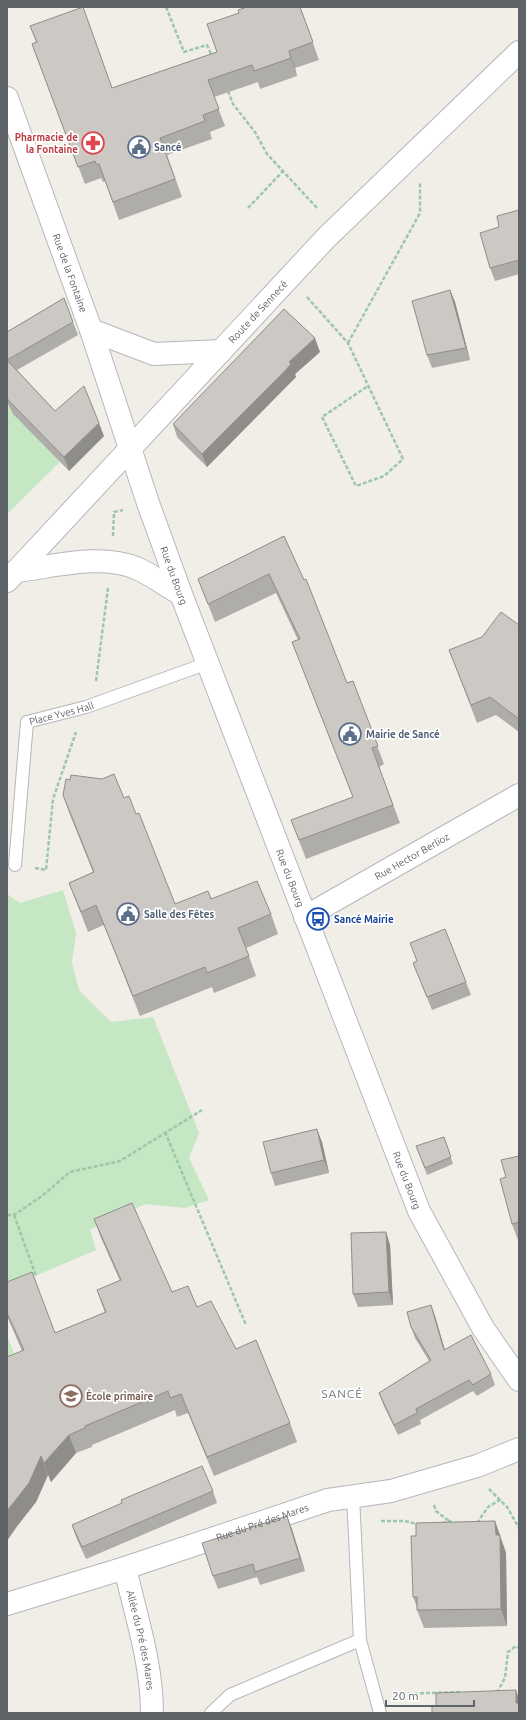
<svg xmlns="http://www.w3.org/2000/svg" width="526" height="1720" font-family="Ubuntu,sans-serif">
  <rect width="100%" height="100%" fill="#f0eee7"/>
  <g fill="#c5e7c4">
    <polygon points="7,402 14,414 60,462 7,514"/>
    <polygon points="63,890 76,933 72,963 79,990 111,1022 153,1017 199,1133 189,1158 209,1200 185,1208 145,1204 90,1230 96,1250 7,1288 7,894 20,903"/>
    <polygon points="7,1335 16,1359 7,1363"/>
  </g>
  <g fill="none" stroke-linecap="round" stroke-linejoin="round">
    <g stroke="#b4b7bb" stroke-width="14">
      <g id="service">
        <path id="s1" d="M15,865L27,722L86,707L208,663"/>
        <polyline points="353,1496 360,1640 380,1713"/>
        <polyline points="211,1713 230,1695 360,1640"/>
      </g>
    </g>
    <g stroke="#b4b7bb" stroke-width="24">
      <g id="minor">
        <path id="s2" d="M7,98L91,330L148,503L181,594L419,1211L483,1328L519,1380"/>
        <polyline points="91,330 154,354 221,351"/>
        <path d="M16,571C53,567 100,553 136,568C151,574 166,586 181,594"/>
        <path id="s3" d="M305,917L519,795"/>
        <path id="s4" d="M125,1568C136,1616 152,1664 152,1713"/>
        <path id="s5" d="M7,1604L125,1568L328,1500L391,1491L477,1466L519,1449"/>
      </g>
    </g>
    <g stroke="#b4b7bb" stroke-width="24">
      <g id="tertiary">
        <path id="s6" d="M7,581L326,238L519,52"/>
      </g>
    </g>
    <g stroke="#9dc8a8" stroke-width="2.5" stroke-dasharray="4 2" stroke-linecap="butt">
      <polyline points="166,7 184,52 207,45 212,56"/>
      <polyline points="228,91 233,104 255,132 267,154 318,209"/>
      <polyline points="248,208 283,171"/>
      <polyline points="307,297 348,343 403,459 384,476 356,486 322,417 368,386"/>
      <polyline points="348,343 420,213 420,183"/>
      <polyline points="113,536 114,512 123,510"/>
      <polyline points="96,681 108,588"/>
      <polyline points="35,868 46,870 53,799 76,732"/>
      <polyline points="165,1132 246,1325"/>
      <polyline points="7,1215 14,1215 42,1196 70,1172 120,1161 202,1110"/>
      <polyline points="14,1215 36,1276"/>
      <polyline points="489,1489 507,1507 519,1528"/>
      <polyline points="434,1505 436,1511 449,1521"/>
      <polyline points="381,1521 405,1521 417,1524"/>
      <polyline points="442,1523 449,1521 454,1523"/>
      <polyline points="477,1523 488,1507 500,1500"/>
      <polyline points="496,1691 498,1691 505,1678 508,1652 516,1646 519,1648"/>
      <polyline points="396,1694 461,1692"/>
    </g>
    <use href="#service" stroke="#fff" stroke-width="12"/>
    <use href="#minor" stroke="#fff" stroke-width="22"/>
    <use href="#tertiary" stroke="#fff" stroke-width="22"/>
  </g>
  <g fill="#afada9">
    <polygon points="300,7 319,60 295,68 297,76 260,89 258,82 214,97 225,126 210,132 212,139 167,155 182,197 119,220 105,181 103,182 101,178 85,184 32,44 36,42 30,26 112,88 217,52 207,24"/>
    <polygon points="519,210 519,274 495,281 490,268 499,227"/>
    <polygon points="450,290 455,302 470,360 432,368 427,355"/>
    <polygon points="64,298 78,335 17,370 55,411 104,436 69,471 13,414 7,402 7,332"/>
    <polygon points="320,352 295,374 296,377 288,385 207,467 177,437 173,424"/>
    <polygon points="284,536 347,683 353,681 384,764 379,767 400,823 306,859 291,820 353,797 292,642 298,640 276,593 215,622 198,579"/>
    <polygon points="519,625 519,732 496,715 477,723 449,650"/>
    <polygon points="63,795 124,798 136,814 175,904 211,899 271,914 278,934 246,948 256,976 214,993 212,987 140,1016 104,925 88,932 69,883 93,872 70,815"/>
    <polygon points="413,963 466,982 471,995 432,1010"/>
    <polygon points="444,1137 453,1164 427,1175 416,1146"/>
    <polygon points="322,1142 329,1173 275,1186 271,1173"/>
    <polygon points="519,1156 519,1239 518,1240 512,1224 506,1177"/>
    <polygon points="94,1219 172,1292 197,1307 236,1349 290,1423 297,1442 214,1476 188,1413 177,1417 175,1410 92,1445 92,1447 76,1453 51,1482 48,1475 36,1502 18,1525 22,1351 7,1316 7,1282 55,1333 105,1313 97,1290 120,1281 101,1238"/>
    <polygon points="386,1232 390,1245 393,1305 358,1307 353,1294"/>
    <polygon points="431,1305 435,1316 445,1350 491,1374 495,1385 477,1396 473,1391 420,1420 421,1424 398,1435 383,1404 379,1393 429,1361 415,1338 411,1327"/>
    <polygon points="213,1491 217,1503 86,1559 76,1537 72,1525 122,1503"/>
    <polygon points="287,1516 305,1571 260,1585 257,1577 218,1589 213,1576"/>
    <polygon points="495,1521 506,1553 507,1626 424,1628 417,1610 417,1607 413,1597 416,1536"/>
  </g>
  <g fill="#8f8d89">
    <polygon points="289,51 295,68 297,76 291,58"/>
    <polygon points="450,290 455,302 470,360 466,348"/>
    <polygon points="315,338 320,352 295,374 296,377 288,385 207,467 202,454 289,362"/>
    <polygon points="99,423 104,436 69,471 64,457"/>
    <polygon points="317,1129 322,1142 329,1173 324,1160"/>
    <polygon points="386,1232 390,1245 393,1305 389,1292"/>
    <polygon points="431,1305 435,1316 448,1361 444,1350"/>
    <polygon points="69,1435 76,1453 51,1482 44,1463"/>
    <polygon points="41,1456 48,1475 36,1502 18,1525 7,1541 7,1511"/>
    <polygon points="287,1516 292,1529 305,1571 300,1558"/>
    <polygon points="495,1521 506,1553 507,1626 501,1609 496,1535"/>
    <polygon points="516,1690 519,1699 519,1711 516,1703"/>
  </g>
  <g fill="#ccc9c4" stroke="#8f8d89">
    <polygon points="83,7 112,88 217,52 207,24 239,13 238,10 247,7 300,7 313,42 289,51 291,58 254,71 252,65 208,80 219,109 203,115 205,121 160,138 175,179 113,202 99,164 96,164 95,161 78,167 32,44 37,42 30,26"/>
    <polygon points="519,210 519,260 490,268 480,233 499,227 497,216"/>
    <polygon points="450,290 466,348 427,355 412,301"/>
    <polygon points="64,298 73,322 7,360 7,332"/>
    <polygon points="284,309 315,338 289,362 291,364 284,372 202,454 173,424"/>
    <polygon points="7,360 55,411 84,386 99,423 64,457 9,401 7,398"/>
    <polygon points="284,536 304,580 306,579 347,683 353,681 378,746 372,748 393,805 299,840 291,820 353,797 292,642 300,639 269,574 208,604 198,579"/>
    <polygon points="501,612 519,625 519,719 490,697 471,705 449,650 482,637"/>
    <polygon points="114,774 124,798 129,796 136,814 139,813 175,904 208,891 211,899 257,881 271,914 238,928 249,956 207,973 205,967 133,996 96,905 81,912 69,883 94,872 63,795 66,779 70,780 71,775 102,779"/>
    <polygon points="445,929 466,982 427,997 413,963 417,961 410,943"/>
    <polygon points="317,1129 324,1160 271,1173 263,1142"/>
    <polygon points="444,1137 451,1157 425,1168 416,1146"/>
    <polygon points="519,1156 519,1222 512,1224 500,1179 506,1177 501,1160"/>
    <polygon points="132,1203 172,1292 188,1286 197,1307 211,1301 236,1349 256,1340 290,1423 207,1457 181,1394 170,1398 168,1391 85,1426 85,1428 69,1435 44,1463 41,1456 29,1483 11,1506 7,1511 7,1357 24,1350 7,1313 7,1282 32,1272 55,1333 106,1312 97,1290 121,1280 94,1219"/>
    <polygon points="386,1232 389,1292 353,1294 351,1233"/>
    <polygon points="431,1305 444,1350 471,1335 491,1374 473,1385 469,1380 416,1409 417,1413 394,1425 379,1393 431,1360 411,1327 407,1312"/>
    <polygon points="202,1466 213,1491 82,1547 72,1525 122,1503 121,1500"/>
    <polygon points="287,1516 300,1558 255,1572 253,1564 213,1576 202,1543"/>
    <polygon points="495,1521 496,1535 500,1535 501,1609 417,1610 417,1597 413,1597 411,1536 416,1536 416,1523"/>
    <polygon points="516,1690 516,1703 519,1703 519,1713 432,1713 432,1706 436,1706 436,1693"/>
  </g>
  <defs>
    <g id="pharmacy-ring" transform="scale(1.15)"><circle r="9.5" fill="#fff" stroke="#e0444e" stroke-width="1.5"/><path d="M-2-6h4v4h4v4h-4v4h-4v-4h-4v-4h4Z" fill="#e0444e"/></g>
    <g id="civic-ring" transform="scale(1.15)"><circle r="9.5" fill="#fff" stroke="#5c6f8a" stroke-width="1.5"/><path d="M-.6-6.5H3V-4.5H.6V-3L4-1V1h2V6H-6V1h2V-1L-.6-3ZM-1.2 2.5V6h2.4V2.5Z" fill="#5c6f8a"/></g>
    <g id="bus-ring" transform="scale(1.15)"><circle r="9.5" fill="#fff" stroke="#1a4fb4" stroke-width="1.5"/><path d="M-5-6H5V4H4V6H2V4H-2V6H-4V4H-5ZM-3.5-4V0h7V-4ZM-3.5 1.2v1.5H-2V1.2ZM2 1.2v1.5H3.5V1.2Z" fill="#1a4fb4"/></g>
    <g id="school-ring" transform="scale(1.15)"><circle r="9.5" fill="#fff" stroke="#8d6e63" stroke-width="1.5"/><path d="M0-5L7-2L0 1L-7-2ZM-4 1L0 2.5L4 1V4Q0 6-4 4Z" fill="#8d6e63"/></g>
  </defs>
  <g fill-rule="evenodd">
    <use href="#pharmacy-ring" x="93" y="143"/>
    <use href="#civic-ring" x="139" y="147"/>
    <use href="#civic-ring" x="350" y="734"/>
    <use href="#civic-ring" x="128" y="914"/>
    <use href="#bus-ring" x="318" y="919"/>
    <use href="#school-ring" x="71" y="1396"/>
  </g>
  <g text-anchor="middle" stroke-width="3.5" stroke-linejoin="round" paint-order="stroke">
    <g font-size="10" font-weight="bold" fill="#be3a42" stroke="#fff" text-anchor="end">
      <text x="78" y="141">Pharmacie de<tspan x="78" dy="12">la Fontaine</tspan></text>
    </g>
    <g font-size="10" font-weight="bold" fill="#4e5e75" stroke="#fff" text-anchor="start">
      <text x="154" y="151">Sancé</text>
      <text x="366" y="738">Mairie de Sancé</text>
      <text x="144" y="918">Salle des Fêtes</text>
    </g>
    <g font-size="10" fill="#5e6367" stroke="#fff">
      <text dy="4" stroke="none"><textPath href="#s2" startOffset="186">Rue de la Fontaine</textPath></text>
      <text dy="4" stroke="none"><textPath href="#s6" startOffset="368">Route de Sennecé</textPath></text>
      <text dy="4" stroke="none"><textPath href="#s2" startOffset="506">Rue du Bourg</textPath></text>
      <text dy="4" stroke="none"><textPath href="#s1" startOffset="179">Place Yves Hall</textPath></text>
      <text dy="4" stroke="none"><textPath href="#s3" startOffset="123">Rue Hector Berlioz</textPath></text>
      <text dy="4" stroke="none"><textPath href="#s2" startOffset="830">Rue du Bourg</textPath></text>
      <text dy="4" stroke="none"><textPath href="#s2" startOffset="1154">Rue du Bourg</textPath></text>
      <text dy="4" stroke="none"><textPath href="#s5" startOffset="268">Rue du Pré des Mares</textPath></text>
      <text dy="4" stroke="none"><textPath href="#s4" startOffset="74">Allée du Pré des Mares</textPath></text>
    </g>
    <g font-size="10" font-weight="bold" fill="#164399" stroke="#fff" text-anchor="start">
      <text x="334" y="923">Sancé Mairie</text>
    </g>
    <g font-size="10" font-weight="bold" fill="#785e54" stroke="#fff" text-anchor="start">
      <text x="86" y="1400">École primaire</text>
    </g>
    <g font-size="12" letter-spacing="1" fill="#6f7579" stroke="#fff">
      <text x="342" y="1398">SANCÉ</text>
    </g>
  </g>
  <rect width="526" height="1720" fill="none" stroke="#5e6367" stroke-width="16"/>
  <path d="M386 1700v6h88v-6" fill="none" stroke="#5e6367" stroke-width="2"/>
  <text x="392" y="1700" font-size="12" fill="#5e6367" stroke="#ffffff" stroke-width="3" paint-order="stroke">20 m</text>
</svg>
